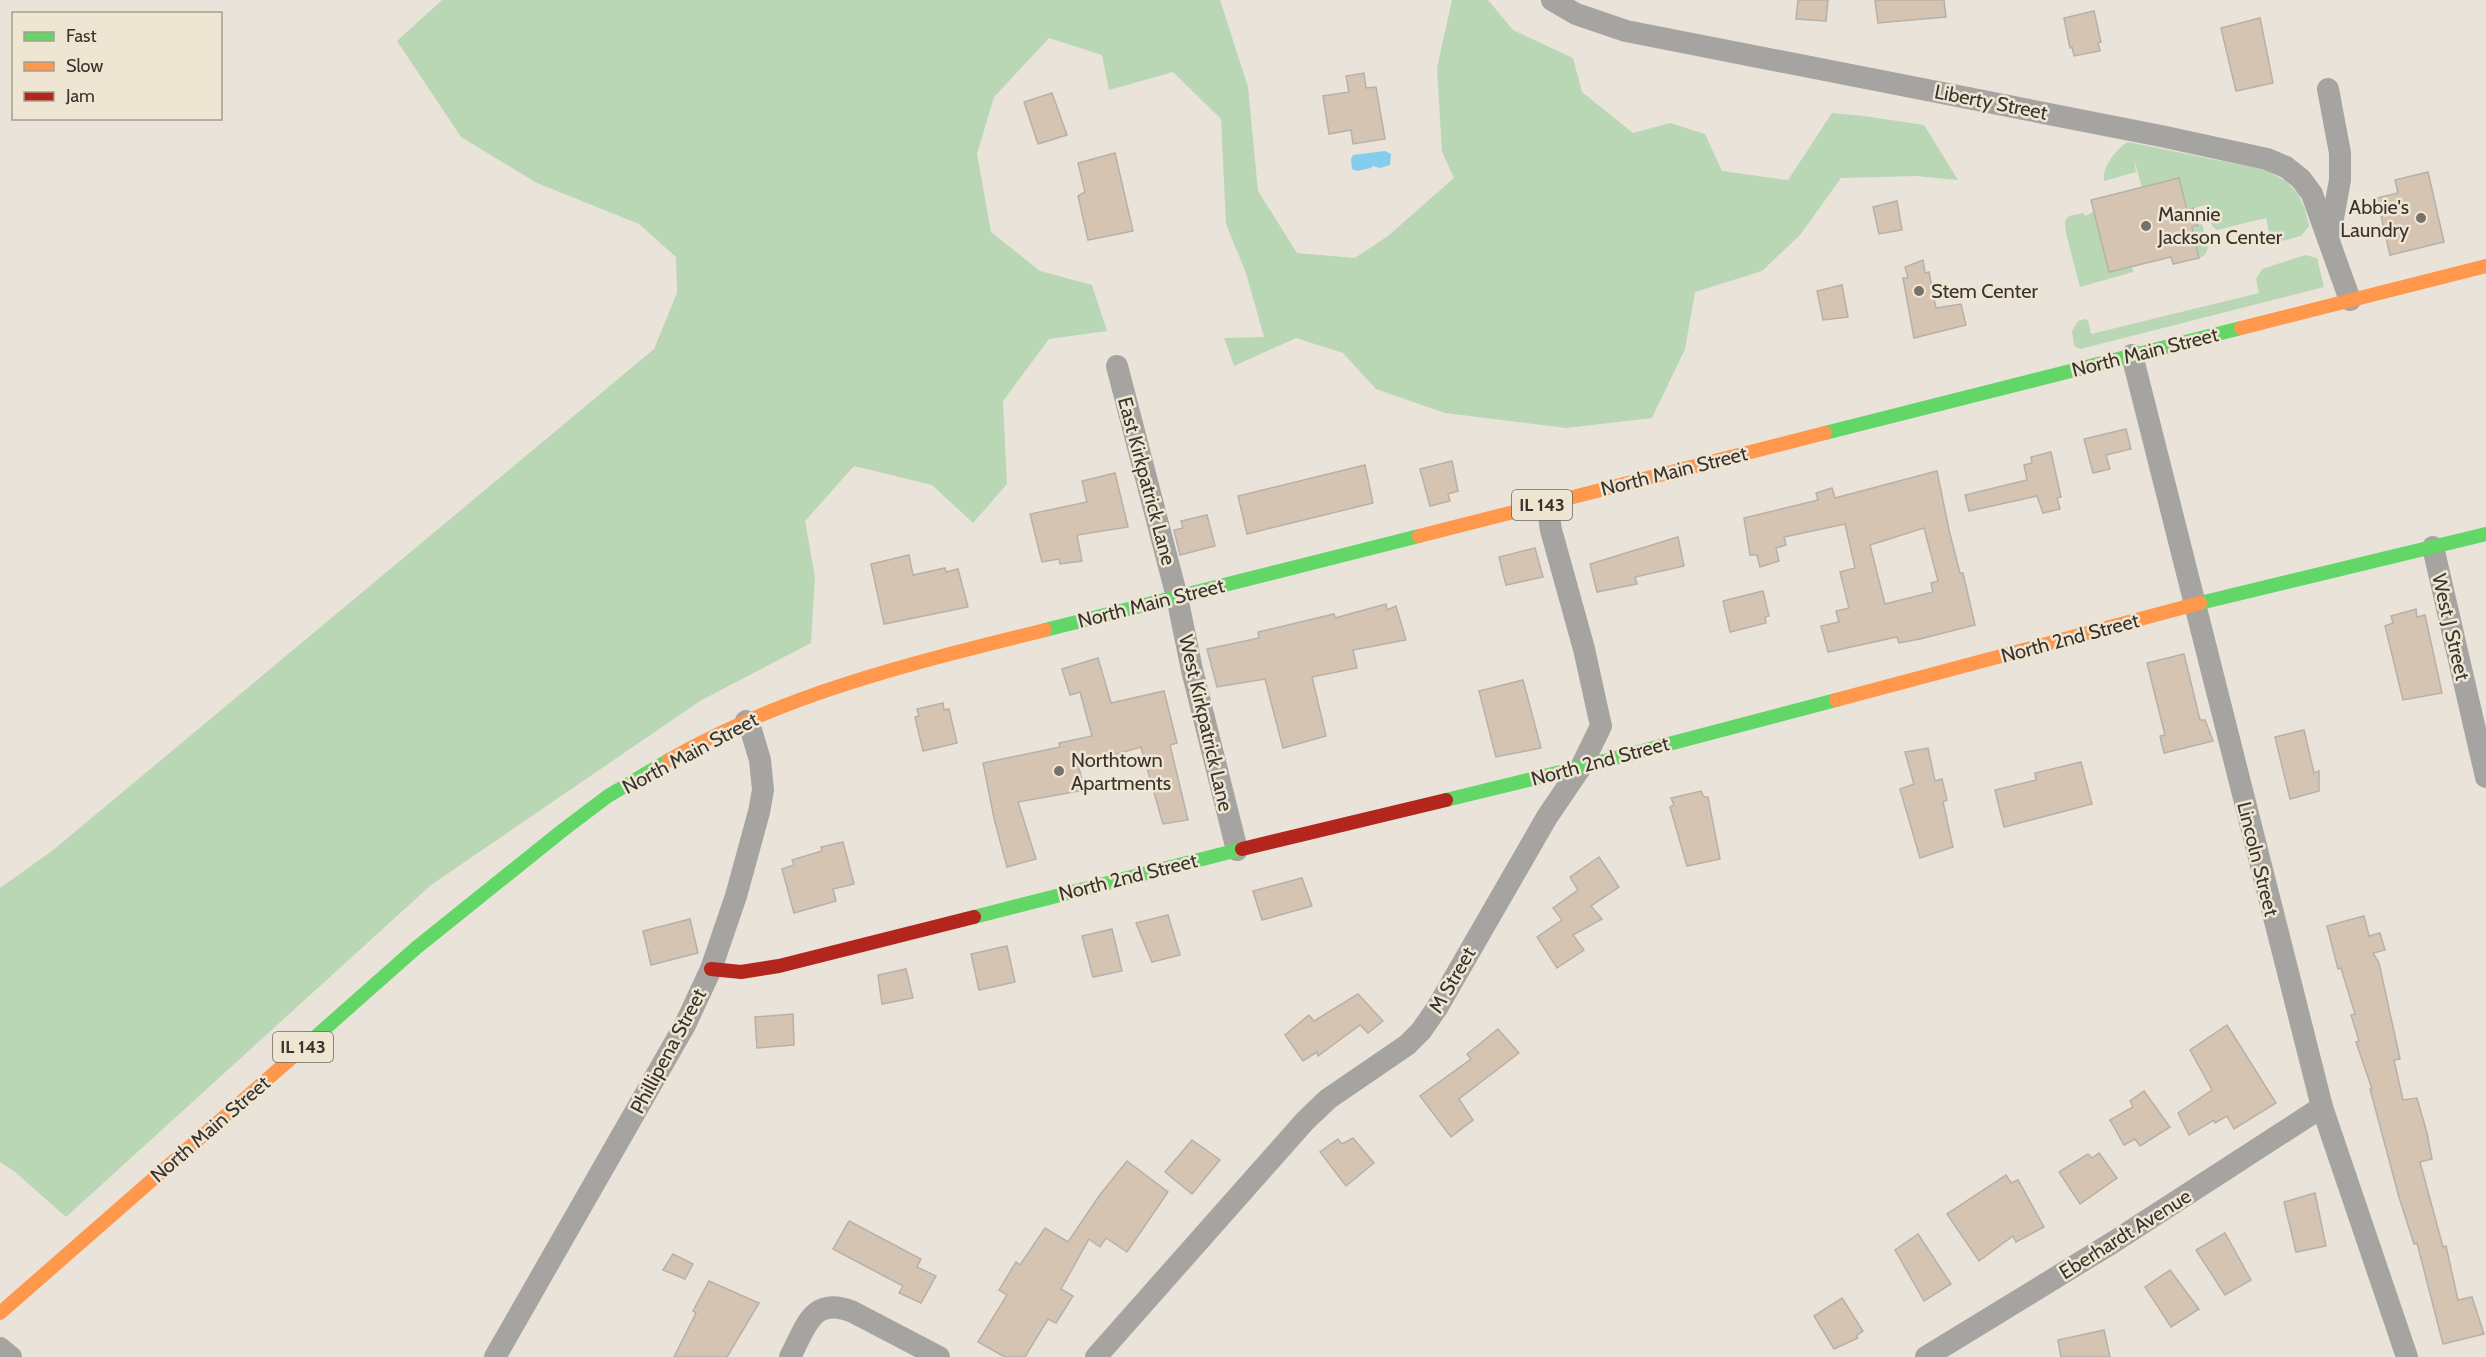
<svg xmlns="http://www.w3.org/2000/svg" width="2486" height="1357" font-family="Cabin,sans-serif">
  <rect width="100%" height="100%" fill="#e9e3d9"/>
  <g fill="#b9d7b5">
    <polygon points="442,0 1220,0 1248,87 1258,191 1297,253 1355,258 1388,236 1454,178 1442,152 1437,68 1452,0 1488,0 1513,30 1573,58 1582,92 1633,133 1670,123 1705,134 1722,171 1788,180 1832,113 1864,116 1924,125 1958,180 1916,176 1841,178 1800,235 1762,271 1695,292 1685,349 1652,418 1566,428 1445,413 1376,389 1343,353 1296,338 1234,366 1224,338 1264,337 1246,273 1226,224 1221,119 1173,72 1109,90 1102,55 1049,38 994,97 977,154 991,232 1040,271 1092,285 1107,331 1049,339 1003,401 1007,484 973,523 932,485 854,466 805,521 815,577 811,643 700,701 431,885 66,1217 14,1171 0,1162 0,888 52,851 654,349 677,293 676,257 639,224 537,183 461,137 397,41"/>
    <path d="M2128,142L2266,170L2287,182L2298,194L2305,209L2309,226L2301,236L2274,243L2271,242L2266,218L2217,230L2212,226L2206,205L2187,210L2144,195L2134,159L2136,172L2104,181C2102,167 2116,149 2128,142Z"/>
    <polygon points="2094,212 2109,272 2132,266 2133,272 2080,287 2066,233 2065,221 2069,216 2083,213 2085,216"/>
    <polygon points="2202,224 2208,248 2205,255 2199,258 2192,227"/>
    <polygon points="2305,255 2317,258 2324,287 2080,349 2074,346 2072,331 2078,321 2085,319 2088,320 2091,334 2259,293 2256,279 2262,269"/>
  </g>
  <polygon fill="#85cded" points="1385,151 1391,154 1390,165 1380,168 1373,166 1371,168 1357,171 1352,169 1351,159 1353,155"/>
  <g fill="#d4c4b1" stroke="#b6b1aa" stroke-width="1.5" fill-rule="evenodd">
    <polygon points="1798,0 1828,0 1826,21 1796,19"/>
    <polygon points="1875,0 1944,0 1946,17 1878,23"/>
    <polygon points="2094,11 2101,42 2098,43 2100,51 2074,56 2072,47 2070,48 2064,18"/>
    <polygon points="2260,18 2273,83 2236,91 2221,28"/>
    <polygon points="1364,73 1366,88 1376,87 1385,139 1353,144 1351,130 1329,134 1323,96 1349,92 1346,76"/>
    <polygon points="1052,93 1067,135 1038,144 1024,102"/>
    <polygon points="1115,153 1133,231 1088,240 1078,196 1085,192 1078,163"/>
    <polygon points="2428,172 2444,242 2390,255 2377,198 2398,193 2395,180"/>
    <polygon points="2179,178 2187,210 2193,208 2198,225 2192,227 2199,258 2173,264 2171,257 2109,272 2091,200"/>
    <polygon points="1897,201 1902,230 1879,234 1873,207"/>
    <polygon points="1923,260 1925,273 1929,272 1936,308 1961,304 1966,325 1914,338 1903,278 1908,278 1905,267"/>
    <polygon points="1842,285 1848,317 1823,320 1817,291"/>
    <polygon points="2126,429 2131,449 2106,455 2110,469 2093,473 2084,439"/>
    <polygon points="2051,452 2061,497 2057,498 2060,509 2043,513 2037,496 1969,511 1965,495 2027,480 2024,465 2032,463 2031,457"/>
    <polygon points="1452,461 1458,491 1448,494 1450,501 1430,506 1420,469"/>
    <polygon points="1365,465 1373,503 1247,534 1238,496"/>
    <path d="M1937,471L1949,530L1960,573H1963L1975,625L1920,639L1899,643L1897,637L1828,652L1821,626L1839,622L1836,611L1849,608L1840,572L1855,568L1845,524L1784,537L1786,545L1776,548L1779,561L1760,567L1757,555H1750L1744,518L1818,500L1816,493L1832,488L1835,498ZM1924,528L1938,581L1931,583L1933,592L1885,604L1870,545Z"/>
    <polygon points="1115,473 1128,527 1077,535 1082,561 1060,564 1059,559 1042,562 1030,514 1087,502 1082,481"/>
    <polygon points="1207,515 1215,546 1180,555 1174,530 1183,528 1181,521"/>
    <polygon points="1678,537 1684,566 1635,577 1637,584 1597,592 1590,564"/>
    <polygon points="1535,548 1543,577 1506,585 1499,557"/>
    <polygon points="909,555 913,575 945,568 946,572 958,569 968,607 884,624 871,564"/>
    <polygon points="1763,591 1769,616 1765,617 1766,623 1730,632 1723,601"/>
    <polygon points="1386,604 1387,610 1396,606 1406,640 1353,650 1357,668 1312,677 1326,736 1283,748 1265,679 1217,687 1207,649 1259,638 1258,632 1334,614 1335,618"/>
    <polygon points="2416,609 2417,617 2425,615 2442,693 2403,700 2385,626 2393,623 2391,616"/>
    <polygon points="2184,654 2200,720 2205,720 2213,741 2164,753 2160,736 2165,735 2147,663"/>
    <polygon points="1098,658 1111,703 1164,691 1177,743 1170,745 1188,820 1163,824 1141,747 1078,765 1085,790 1018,802 1036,859 1007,867 994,818 983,763 1060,747 1059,743 1092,736 1080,692 1070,695 1062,669"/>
    <polygon points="1523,680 1541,748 1496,757 1479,691"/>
    <polygon points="943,703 944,710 949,709 957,743 923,751 915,717 919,716 917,709"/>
    <polygon points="2304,730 2314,773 2319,771 2319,791 2290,799 2275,737"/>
    <polygon points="1928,748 1935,781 1942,779 1947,800 1943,802 1953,847 1920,858 1900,789 1914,784 1905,752"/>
    <polygon points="2081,762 2092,804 2004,827 1995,790 2036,780 2035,773"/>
    <polygon points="1701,791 1704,797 1708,797 1720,859 1687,866 1670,807 1674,805 1671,798"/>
    <polygon points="843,842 854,884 833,889 836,901 794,913 782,869 794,865 792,860 822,851 821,847"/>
    <polygon points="1599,857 1619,887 1591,906 1602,919 1573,935 1584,950 1557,968 1537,937 1562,920 1553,908 1578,890 1570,877"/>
    <polygon points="1302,878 1312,906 1262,920 1253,891"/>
    <polygon points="1168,915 1180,955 1152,962 1136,923"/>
    <polygon points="2364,916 2369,936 2380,933 2385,950 2373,953 2379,963 2400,1059 2394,1060 2403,1100 2417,1098 2427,1133 2432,1159 2420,1162 2443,1247 2446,1246 2458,1300 2472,1297 2484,1334 2443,1344 2417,1243 2414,1244 2399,1197 2370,1089 2372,1089 2356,1042 2359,1041 2351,1015 2355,1014 2341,968 2338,969 2327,926"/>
    <polygon points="690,919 698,953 651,965 643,931"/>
    <polygon points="1112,929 1122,971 1093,977 1082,936"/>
    <polygon points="1007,946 1015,982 979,990 971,954"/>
    <polygon points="906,969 913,998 882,1004 878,975"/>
    <polygon points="1358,994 1383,1021 1368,1033 1360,1025 1318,1056 1317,1052 1303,1061 1285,1035 1309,1015 1314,1021"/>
    <polygon points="793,1014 794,1045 757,1048 755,1017"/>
    <polygon points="2227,1025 2276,1103 2234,1129 2227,1116 2215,1123 2214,1120 2189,1135 2178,1113 2212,1090 2190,1050"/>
    <polygon points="1498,1029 1519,1053 1459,1099 1473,1120 1451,1137 1420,1096 1471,1059 1467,1054"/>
    <polygon points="2144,1091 2170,1127 2140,1146 2135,1139 2124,1145 2110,1120 2133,1107 2130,1101"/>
    <polygon points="1353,1138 1374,1163 1346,1186 1320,1152 1338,1139 1342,1144"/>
    <polygon points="1192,1140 1220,1160 1192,1194 1165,1172"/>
    <polygon points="2099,1153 2117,1178 2080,1204 2059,1172 2088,1154 2092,1158"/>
    <polygon points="1127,1161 1168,1192 1127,1252 1106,1238 1100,1247 1089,1239 1061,1289 1073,1296 1056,1323 1048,1319 1025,1357 1005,1357 978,1342 1007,1295 999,1290 1016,1262 1020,1265 1045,1228 1068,1242 1099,1196"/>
    <polygon points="2006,1175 2011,1183 2018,1180 2044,1227 2016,1242 2013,1236 1979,1261 1947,1214"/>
    <polygon points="2315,1193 2326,1246 2296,1252 2284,1202"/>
    <polygon points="849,1221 921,1259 917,1267 936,1276 921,1303 899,1293 903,1286 833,1249"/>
    <polygon points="2225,1233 2251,1280 2225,1295 2196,1250"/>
    <polygon points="1918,1234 1951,1284 1924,1301 1895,1250"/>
    <polygon points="673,1254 693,1264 685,1279 663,1270"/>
    <polygon points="2170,1270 2199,1309 2171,1327 2145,1287"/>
    <polygon points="709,1281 759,1303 727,1357 674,1357 696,1313 693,1311"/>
    <polygon points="1842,1298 1863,1331 1856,1336 1858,1338 1834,1349 1814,1316"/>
    <polygon points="2104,1330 2110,1357 2061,1357 2058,1340"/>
  </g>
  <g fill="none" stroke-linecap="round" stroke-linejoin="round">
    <g stroke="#a6a4a1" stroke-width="22">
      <polyline points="1552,0 1576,14 1626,31 2161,136 2267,159 2286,167 2301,179 2312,194 2350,300"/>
      <polyline points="2328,89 2340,153 2340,180 2329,240"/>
      <polyline points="2132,355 2322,1107 2407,1357"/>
      <polyline points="1117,366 1177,597 1192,670 1237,850"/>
      <polyline points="2433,547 2486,777"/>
      <polyline points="0,1348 11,1357"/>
      <polyline points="495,1357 685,1025 711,969 736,896 759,812 763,790 760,760 751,730 746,721"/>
      <path d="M790,1357C806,1327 812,1295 853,1312L939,1357"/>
      <polyline points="1096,1357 1305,1121 1328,1099 1407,1045 1421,1031 1437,1008 1547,817 1581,767 1601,726 1584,649 1551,530 1547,504"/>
      <polyline points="1926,1357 2112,1243 2322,1107"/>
    </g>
    <g stroke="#63d668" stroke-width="14">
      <polyline points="1825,433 2241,328"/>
      <polyline points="2200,603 2486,534"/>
      <polyline points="1045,630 1419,536"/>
      <polyline points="1446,800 1581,767 1836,700"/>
      <polyline points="974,917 1242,849"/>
      <polyline points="312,1040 416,948 563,830 608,796 669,760"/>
    </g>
    <g stroke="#ff974d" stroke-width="14">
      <polyline points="2241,328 2486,266"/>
      <polyline points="1419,536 1825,433"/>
      <polyline points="1836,700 2200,603"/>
      <path d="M669,760C785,693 916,662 1045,630"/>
      <polyline points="0,1313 312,1040"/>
    </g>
    <g stroke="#b3261e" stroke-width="14">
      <polyline points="1242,849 1446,800"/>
      <polyline points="711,969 741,972 779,966 974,917"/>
    </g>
  </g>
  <g fill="#767169" stroke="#efe5d3" stroke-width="2">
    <circle cx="2421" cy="218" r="6"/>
    <circle cx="2146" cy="226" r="6"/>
    <circle cx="1919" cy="291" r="6"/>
    <circle cx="1059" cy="771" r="6"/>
  </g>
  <g text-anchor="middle" stroke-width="5" stroke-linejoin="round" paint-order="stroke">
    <g fill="#efe5d3" stroke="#6f685f" stroke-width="1.5">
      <rect x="1512" y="490" width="60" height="30" rx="4.5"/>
      <rect x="273" y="1032" width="60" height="30" rx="4.5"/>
    </g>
    <g font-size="18" font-weight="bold" fill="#38332d">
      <text x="1542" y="511">IL 143</text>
      <text x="303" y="1053">IL 143</text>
    </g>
    <g font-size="20" fill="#38332d" stroke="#efe5d3">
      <text transform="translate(1991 102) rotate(11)" y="7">Liberty Street</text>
      <text transform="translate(2145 352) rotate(-14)" y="7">North Main Street</text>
      <text transform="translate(1674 471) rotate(-14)" y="7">North Main Street</text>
      <text transform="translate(1147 481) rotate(75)" y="7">East Kirkpatrick Lane</text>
      <text transform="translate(1151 603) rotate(-14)" y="7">North Main Street</text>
      <text transform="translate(2451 627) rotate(77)" y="7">West J Street</text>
      <text transform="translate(2070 638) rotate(-15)" y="7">North 2nd Street</text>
      <text transform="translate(1206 723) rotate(77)" y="7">West Kirkpatrick Lane</text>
      <text transform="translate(690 753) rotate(-28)" y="7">North Main Street</text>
      <text transform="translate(1600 761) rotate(-15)" y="7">North 2nd Street</text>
      <text transform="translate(2258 859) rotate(76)" y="7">Lincoln Street</text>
      <text transform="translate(1128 877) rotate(-14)" y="7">North 2nd Street</text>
      <text transform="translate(1452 980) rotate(-60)" y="7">M Street</text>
      <text transform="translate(668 1051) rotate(-62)" y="7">Phillipena Street</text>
      <text transform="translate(210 1129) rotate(-41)" y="7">North Main Street</text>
      <text transform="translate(2125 1234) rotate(-32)" y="7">Eberhardt Avenue</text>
    </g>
    <g font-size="20" fill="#38332d" stroke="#efe5d3" text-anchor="start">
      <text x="2409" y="214" text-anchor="end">Abbie's<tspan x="2409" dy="23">Laundry</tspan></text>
      <text x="2158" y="221">Mannie<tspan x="2158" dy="23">Jackson Center</tspan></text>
      <text x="1931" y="298">Stem Center</text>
      <text x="1071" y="767">Northtown<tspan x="1071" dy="23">Apartments</tspan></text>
    </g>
  </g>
  <rect x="12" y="12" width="210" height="108" fill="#efe5d3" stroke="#a69e91" stroke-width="1.5"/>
  <rect x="24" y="32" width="30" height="9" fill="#63d668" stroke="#a69e91" stroke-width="1.5"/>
  <text x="66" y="42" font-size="18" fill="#38332d">Fast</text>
  <rect x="24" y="62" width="30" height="9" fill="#ff974d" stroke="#a69e91" stroke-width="1.5"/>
  <text x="66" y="72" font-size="18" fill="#38332d">Slow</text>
  <rect x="24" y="92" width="30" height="9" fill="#b3261e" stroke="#a69e91" stroke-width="1.5"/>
  <text x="66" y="102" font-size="18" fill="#38332d">Jam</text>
</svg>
